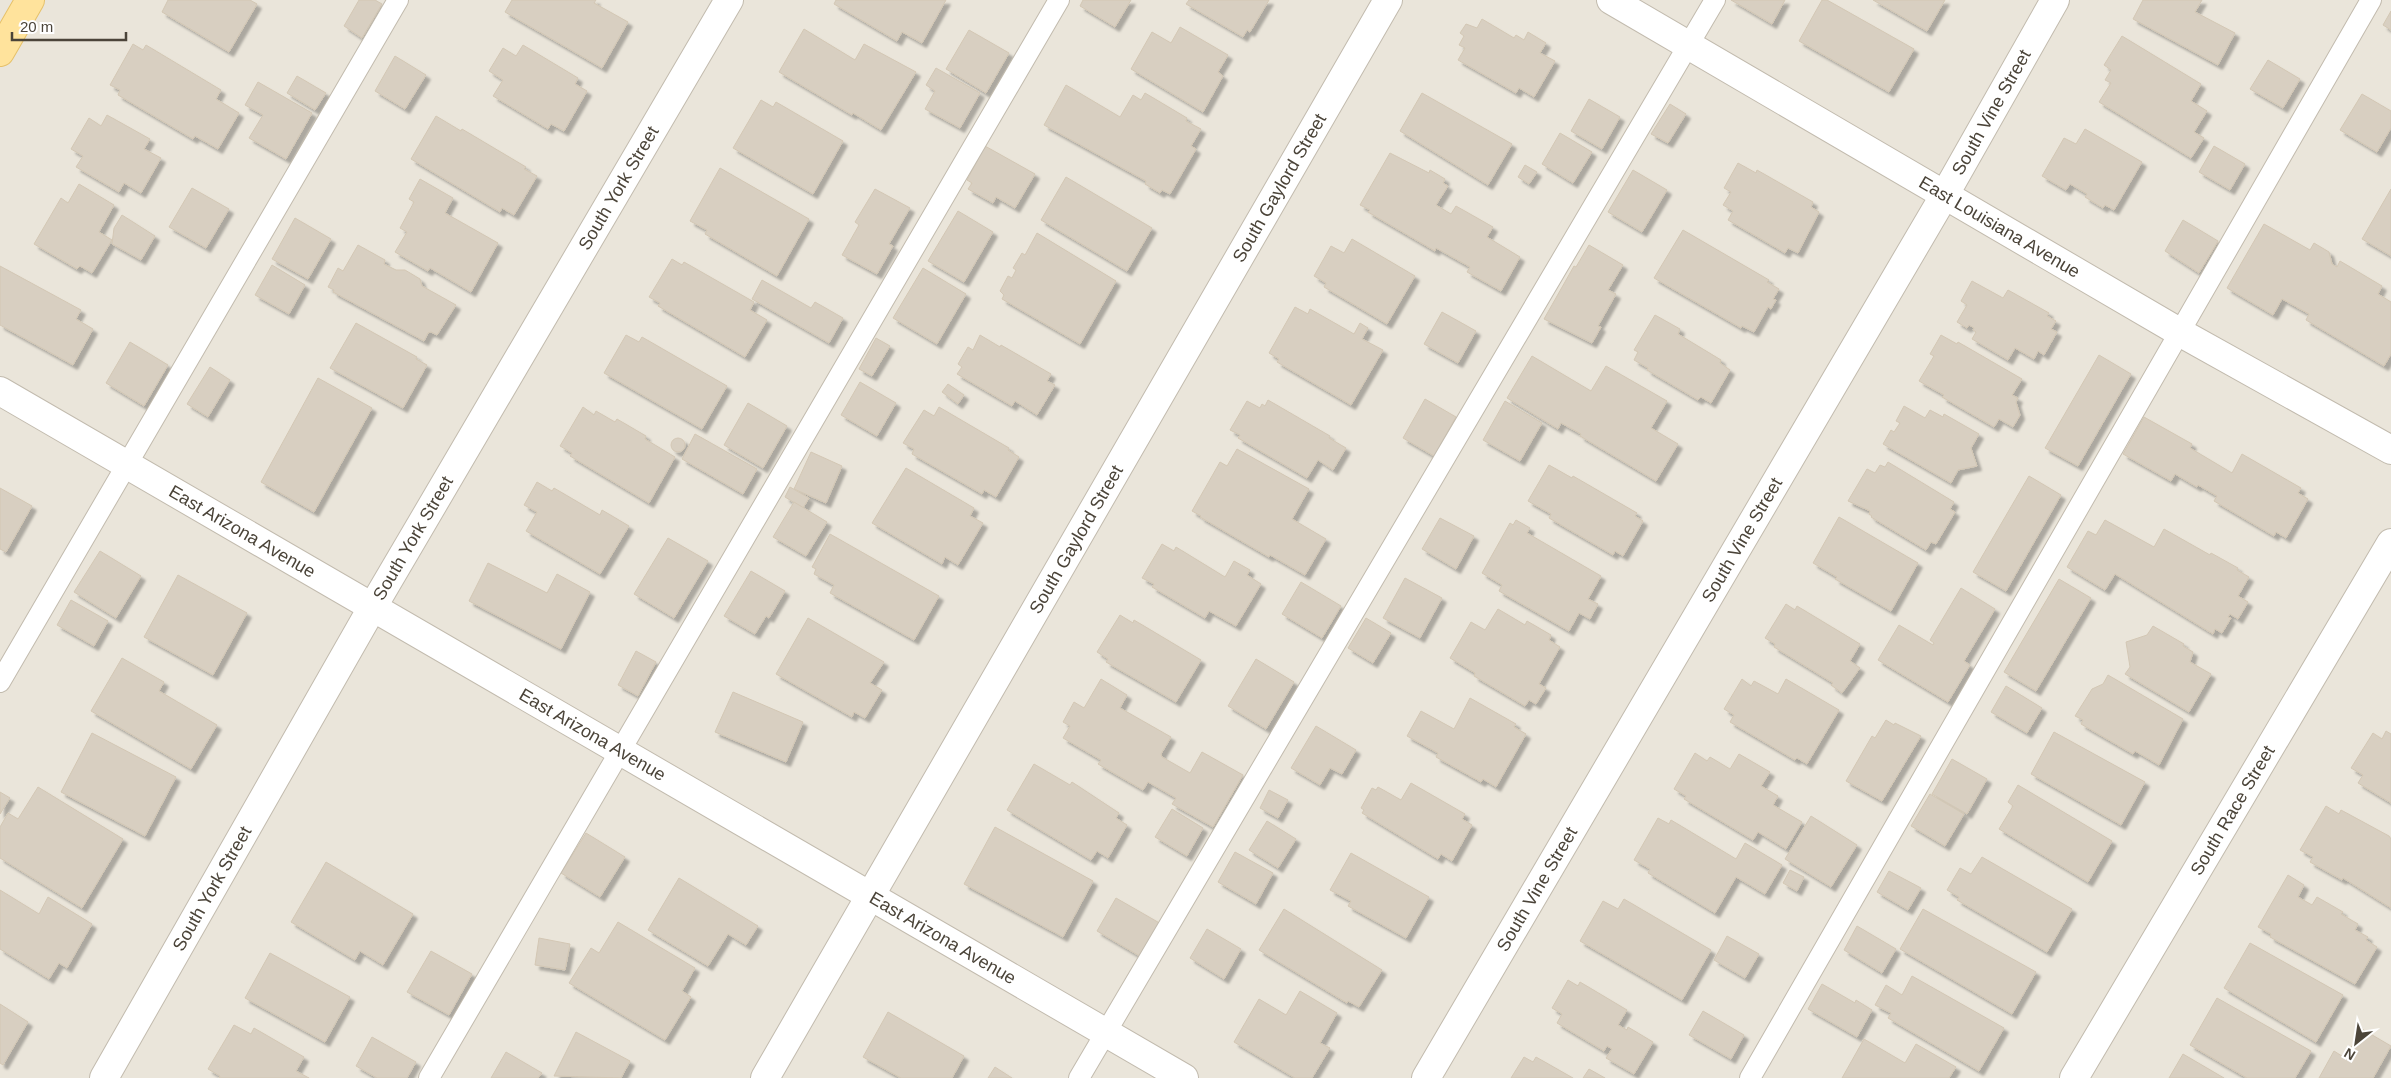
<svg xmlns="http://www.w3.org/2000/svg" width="2391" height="1078" font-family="Arial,sans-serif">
  <defs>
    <filter id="shadow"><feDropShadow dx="4.5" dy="4.5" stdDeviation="1" flood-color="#0004"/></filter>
  </defs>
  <rect width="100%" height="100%" fill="#f6f3ec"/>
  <rect fill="#eae5da" x="0" y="0" width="2391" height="1078"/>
  <g fill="#d8cfc1" stroke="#d3c7b4" filter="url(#shadow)">
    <polygon points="168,0 250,0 257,4 229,52 162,12"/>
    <polygon points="359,0 375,0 382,4 362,38 344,26"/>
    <polygon points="512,0 596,0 594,3 628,22 602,68 505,12"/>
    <polygon points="836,0 946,0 922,43 902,32 897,41 834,4"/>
    <polygon points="1083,0 1131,0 1115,27 1080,6"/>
    <polygon points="1189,0 1269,0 1250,32 1247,30 1243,37 1186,4"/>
    <polygon points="1731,0 1785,0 1772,24"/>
    <polygon points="1822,0 1827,0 1914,49 1889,92 1799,41"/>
    <polygon points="1873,0 1945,0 1927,31"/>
    <polygon points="2143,0 2202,0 2195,12 2235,33 2218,65 2133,19"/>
    <polygon points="2391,11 2391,30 2383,25"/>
    <polygon points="1482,19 1514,38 1516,35 1524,40 1528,32 1546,43 1540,53 1555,61 1534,97 1519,88 1516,93 1458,60 1465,48 1459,45 1464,36 1460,33 1466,24 1477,28"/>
    <polygon points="1180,27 1228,55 1218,72 1223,76 1203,112 1131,69 1152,32 1171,43"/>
    <polygon points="804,29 855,60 864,44 916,72 881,130 853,113 852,115 779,72"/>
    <polygon points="969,30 1009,53 986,93 946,69"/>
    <polygon points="2122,36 2201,84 2191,101 2207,111 2194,132 2204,138 2191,158 2099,102 2111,83 2105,80 2111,70 2104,65"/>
    <polygon points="133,44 143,50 146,45 221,90 216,99 239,113 218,149 195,136 193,139 118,95 120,90 110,85"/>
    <polygon points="523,45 578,78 575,84 587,91 564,131 551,124 548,129 493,96 503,80 489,71 503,48 516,56"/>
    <polygon points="395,56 426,75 405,109 375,91"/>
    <polygon points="2268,60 2300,79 2283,108 2250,89"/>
    <polygon points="936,68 980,93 960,128 925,109 935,91 926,85"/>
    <polygon points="297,76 326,93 315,110 287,93"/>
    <polygon points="258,82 312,113 286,159 249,138 263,115 245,105"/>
    <polygon points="1066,85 1120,117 1133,95 1141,100 1145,93 1187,118 1186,121 1201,129 1191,146 1196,149 1170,194 1162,190 1160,193 1145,184 1146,181 1044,125"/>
    <polygon points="1422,93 1512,144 1488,185 1400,131"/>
    <polygon points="2362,94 2391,111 2391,128 2377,152 2340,130"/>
    <polygon points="1589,99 1620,117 1602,149 1571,131"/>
    <polygon points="761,100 773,107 776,102 843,141 813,194 733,148"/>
    <polygon points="1670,104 1686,114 1668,143 1651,134"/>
    <polygon points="107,115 150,139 144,149 161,158 141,193 124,183 119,192 76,167 83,156 71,149 89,118 101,126"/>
    <polygon points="436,116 461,131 462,129 526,167 524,169 537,176 514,215 502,208 500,212 411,159"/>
    <polygon points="2085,129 2142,162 2114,210 2105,205 2103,208 2085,197 2087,194 2070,184 2066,190 2042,176 2064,138 2076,144"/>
    <polygon points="1560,133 1592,152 1573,183 1542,164"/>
    <polygon points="985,146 1035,174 1015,208 996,197 993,203 968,189 972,183 967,180"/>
    <polygon points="2214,146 2245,164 2230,190 2199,172"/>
    <polygon points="1390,153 1429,173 1430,170 1445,179 1443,183 1448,186 1436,205 1451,214 1456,206 1493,227 1487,237 1520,257 1501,291 1467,272 1470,267 1436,248 1435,251 1368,212 1370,210 1360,205"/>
    <polygon points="1738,163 1756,173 1757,170 1813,202 1811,207 1819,212 1798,253 1788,248 1785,253 1728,220 1733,211 1723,205 1731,192 1724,188"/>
    <polygon points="1525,165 1537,172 1529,184 1518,177"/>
    <polygon points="720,168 809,219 777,276 705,234 707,230 690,221"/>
    <polygon points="1633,170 1667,190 1642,232 1608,212"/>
    <polygon points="1066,177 1152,228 1127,271 1041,220"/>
    <polygon points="420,179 453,198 445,213 498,243 471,292 430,268 428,271 395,252 407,232 400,228 414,202 409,199"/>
    <polygon points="79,184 114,205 99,232 112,240 92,273 80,266 77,269 34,244 61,198 68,203"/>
    <polygon points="192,188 229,209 206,248 169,227"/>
    <polygon points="875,189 910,208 889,244 893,246 877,274 842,255 859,225 855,222"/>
    <polygon points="2391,189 2391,256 2362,239"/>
    <polygon points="958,211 993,232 964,282 928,261"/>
    <polygon points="122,215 155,236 141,260 112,244 114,228"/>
    <polygon points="295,218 331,239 308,279 272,259"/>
    <polygon points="2183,220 2218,241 2199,273 2165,251"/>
    <polygon points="2264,224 2310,250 2314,243 2329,252 2332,264 2337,267 2340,261 2382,286 2378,294 2391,302 2391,354 2384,366 2306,320 2309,314 2282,299 2273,315 2227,288"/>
    <polygon points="1683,230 1769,280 1767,282 1779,289 1773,299 1776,300 1771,309 1768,307 1754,332 1742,326 1741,328 1654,278"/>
    <polygon points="1037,233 1116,281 1080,344 1002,299 1004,295 1000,291 1008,276 1012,278 1016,270 1013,268 1022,253 1025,255"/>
    <polygon points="1352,239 1415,276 1387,324 1324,287 1326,283 1314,276 1331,246 1344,253"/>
    <polygon points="358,245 385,260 384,264 396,270 405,270 420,279 422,286 456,305 437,335 431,332 428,333 424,341 333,292 334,290 328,287 338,268 343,271"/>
    <polygon points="1589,245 1623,265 1608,290 1616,294 1598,326 1601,327 1592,343 1544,319 1574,266 1576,267"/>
    <polygon points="672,259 682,265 684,262 754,302 750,310 767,320 745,357 658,306 660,303 649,297"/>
    <polygon points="272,265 305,285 289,314 255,295"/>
    <polygon points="0,266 81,310 76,319 93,329 73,365 0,325"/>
    <polygon points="923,268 966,294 937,344 893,318"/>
    <polygon points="762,280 811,308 815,302 843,318 829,343 752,299"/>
    <polygon points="1972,281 2003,298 2008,290 2049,313 2047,316 2056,321 2051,329 2057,332 2044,355 2038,351 2034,359 2015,348 2008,360 1972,339 1976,332 1973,330 1974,328 1969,325 1967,328 1957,322 1967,305 1961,301"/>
    <polygon points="1295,307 1308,314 1310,309 1354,334 1360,323 1368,328 1362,339 1383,350 1351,405 1277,362 1279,359 1269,353"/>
    <polygon points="1442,312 1476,331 1458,363 1424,344"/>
    <polygon points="1655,315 1680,329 1678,334 1721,360 1720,363 1730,370 1711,403 1701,397 1698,400 1647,370 1648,368 1634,360 1638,352 1634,350"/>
    <polygon points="356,323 417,357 416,359 427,365 403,408 330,368"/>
    <polygon points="626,335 639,342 642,337 727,386 702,429 604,373"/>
    <polygon points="980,335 1000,347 1001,345 1051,374 1047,381 1055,385 1037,415 1015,401 1012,406 957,374 962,367 958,364 968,347 973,350"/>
    <polygon points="1941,335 1957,344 1958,342 2022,379 2012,395 2018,398 2016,402 2020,415 2013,427 1999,419 1994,427 1942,397 1944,395 1919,381 1934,356 1930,354"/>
    <polygon points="876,338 890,346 872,376 859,369"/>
    <polygon points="130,342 168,365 144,406 106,383"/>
    <polygon points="2099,355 2131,374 2078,466 2045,448"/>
    <polygon points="1532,356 1591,391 1606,366 1667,401 1651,428 1678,444 1656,481 1580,436 1581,434 1561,423 1558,429 1507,398"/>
    <polygon points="210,367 230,380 208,417 187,404"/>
    <polygon points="318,378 372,408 314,512 261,482"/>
    <polygon points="860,382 896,403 877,436 841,415"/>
    <polygon points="948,384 964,395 958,404 942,392"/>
    <polygon points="1425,399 1456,417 1434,456 1403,438"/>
    <polygon points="1268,400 1330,436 1329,438 1346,448 1333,470 1318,460 1307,478 1238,438 1240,435 1230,430 1247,401 1260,408 1262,404 1265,406"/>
    <polygon points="1505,401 1542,423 1520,461 1483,440"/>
    <polygon points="748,403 787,426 763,468 724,445"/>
    <polygon points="1904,406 1925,418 1930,410 1943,417 1944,414 1979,434 1971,448 1977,466 1958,470 1951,483 1883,444 1891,430 1894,432 1900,423 1896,421"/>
    <polygon points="583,407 594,415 596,411 615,422 617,419 646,436 645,439 675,457 649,503 570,456 572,453 560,446"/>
    <polygon points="939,407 1009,448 1008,450 1019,457 996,497 984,490 982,494 912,454 914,449 903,443 924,410 934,416"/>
    <polygon points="2144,417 2192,444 2190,448 2232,473 2242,454 2301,488 2298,493 2308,499 2286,538 2276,532 2274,536 2214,501 2217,496 2198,485 2197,487 2175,474 2171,481 2123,454"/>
    <polygon points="695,434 757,469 743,494 682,459"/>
    <circle cx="678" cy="445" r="7"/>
    <polygon points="1237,449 1309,489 1292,519 1326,539 1305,575 1270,555 1269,557 1200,517 1201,516 1192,511 1220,462 1227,466"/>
    <polygon points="811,452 842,466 826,503 794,489"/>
    <polygon points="1888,462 1954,502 1950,509 1955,512 1936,544 1931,542 1926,550 1871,517 1872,516 1869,514 1870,511 1848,501 1867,469 1875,473 1880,465 1885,467"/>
    <polygon points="1549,465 1572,478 1573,476 1637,513 1635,516 1643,521 1623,556 1615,551 1613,555 1549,518 1551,514 1528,501"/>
    <polygon points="906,468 974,508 970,516 983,523 958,565 945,557 942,564 872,523"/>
    <polygon points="2029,476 2061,495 2006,591 1973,572"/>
    <polygon points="537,482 552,491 554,488 600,515 602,510 629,526 600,574 526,531 537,512 524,505"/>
    <polygon points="790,487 809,498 803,508 785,497"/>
    <polygon points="0,488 32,506 6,552 0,549"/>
    <polygon points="794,502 827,522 806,556 773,537"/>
    <polygon points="1839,517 1918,563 1891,611 1835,579 1837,577 1813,563"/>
    <polygon points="1440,518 1474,536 1456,569 1422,549"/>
    <polygon points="1516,520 1530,528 1527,533 1601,576 1588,599 1598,604 1590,619 1579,613 1569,631 1499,591 1502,585 1482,573 1510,523 1513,525"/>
    <polygon points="2105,520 2154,547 2164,529 2210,555 2211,553 2238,568 2237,570 2249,577 2238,596 2248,602 2238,619 2230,614 2228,617 2231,618 2222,633 2215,629 2213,634 2115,574 2105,590 2067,567 2088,531 2096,535"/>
    <polygon points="830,534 939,596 914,640 830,593 834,585 814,574 816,569 812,567"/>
    <polygon points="668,538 708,561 674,618 634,594"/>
    <polygon points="1162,544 1174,551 1176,547 1225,577 1234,561 1250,570 1247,575 1261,584 1236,626 1209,611 1205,618 1152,587 1154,584 1142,578"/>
    <polygon points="100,551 141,576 116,618 74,592"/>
    <polygon points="488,563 547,593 557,574 590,592 561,649 469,601"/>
    <polygon points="751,571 785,591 769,618 766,616 755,634 724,616"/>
    <polygon points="178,575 247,613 213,675 144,637"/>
    <polygon points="1405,578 1442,598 1420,638 1383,618"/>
    <polygon points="2059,579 2091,598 2036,691 2004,672"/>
    <polygon points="1301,582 1341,606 1322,638 1282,614"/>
    <polygon points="1961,588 1995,609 1964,661 1970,665 1948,702 1878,660 1899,625 1933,645 1934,643 1930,640"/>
    <polygon points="71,600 108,621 94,646 57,625"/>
    <polygon points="1786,604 1795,610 1797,606 1860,644 1850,661 1860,668 1842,693 1831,685 1833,683 1774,647 1775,644 1765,638"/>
    <polygon points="1498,609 1525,625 1527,621 1551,635 1549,640 1560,647 1539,684 1546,688 1536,704 1529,700 1525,706 1474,676 1475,673 1450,658 1471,622 1485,630"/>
    <polygon points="1120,615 1133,623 1134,620 1201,660 1176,702 1106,662 1108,659 1097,652"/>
    <polygon points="808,618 884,662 870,683 882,690 865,718 854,712 852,717 776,674"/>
    <polygon points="1366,618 1391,633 1373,663 1348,648"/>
    <polygon points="2153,626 2184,644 2183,646 2193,652 2190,662 2211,674 2189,712 2125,674 2130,667 2126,642 2147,635"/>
    <polygon points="636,651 656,662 638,696 618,685"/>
    <polygon points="122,658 164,682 159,691 217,725 191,769 91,711"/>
    <polygon points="1256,659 1294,682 1266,729 1228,706"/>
    <polygon points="2108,675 2183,719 2159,765 2135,751 2133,754 2081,724 2083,720 2075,716 2092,689 2103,684"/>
    <polygon points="1101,679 1127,695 1120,708 1171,737 1161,754 1162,757 1190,773 1202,752 1243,775 1213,827 1172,804 1176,798 1148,782 1143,790 1098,764 1101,760 1063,738 1070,726 1063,722 1074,702 1084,708"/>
    <polygon points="1742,679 1751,686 1754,681 1778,694 1786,679 1839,710 1807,764 1797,758 1795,760 1730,722 1734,715 1724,709"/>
    <polygon points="2006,686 2042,708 2027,733 1991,712"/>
    <polygon points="733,692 803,722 786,762 715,732"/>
    <polygon points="1470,698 1516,724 1514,727 1526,734 1496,787 1483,779 1481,782 1436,757 1438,753 1407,736 1421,711 1454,729"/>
    <polygon points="1886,720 1894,725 1895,723 1921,736 1882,801 1846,781 1872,736 1875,738"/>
    <polygon points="1316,726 1356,750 1342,774 1330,768 1320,785 1291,768"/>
    <polygon points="2386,731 2391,734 2391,803 2358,783 2363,775 2351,768 2373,733 2382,739"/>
    <polygon points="2054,732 2145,782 2121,825 2031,774"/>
    <polygon points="92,733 176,777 145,836 61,792"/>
    <polygon points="1695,753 1707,761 1710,757 1730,769 1739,754 1770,772 1761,786 1778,796 1773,805 1802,822 1786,849 1758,832 1753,840 1684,799 1686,796 1674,789"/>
    <polygon points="1952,759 1987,779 1967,814 1932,794"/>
    <polygon points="1034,764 1070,785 1072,782 1119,813 1116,818 1127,825 1108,858 1097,851 1091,860 1007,810"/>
    <polygon points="1411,783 1465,814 1462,819 1472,825 1452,861 1441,854 1438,859 1362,813 1364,810 1361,808 1372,788 1376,790 1378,787 1401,800"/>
    <polygon points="2018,785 2112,841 2088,882 1999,829 2013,806 2008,802"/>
    <polygon points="38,787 123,839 82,908 0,858 0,827 8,813 18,819"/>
    <polygon points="1269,790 1288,800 1278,818 1260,808"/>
    <polygon points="0,792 10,798 0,814"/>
    <polygon points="1930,794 1964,814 1945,846 1911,826"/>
    <polygon points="2326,806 2339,814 2341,810 2389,836 2391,839 2391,908 2343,878 2342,880 2310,862 2313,857 2300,850"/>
    <polygon points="1172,809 1203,828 1187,856 1155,837"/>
    <polygon points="1811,816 1857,845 1831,887 1785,859"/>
    <polygon points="1658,818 1669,824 1671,820 1736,859 1745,843 1782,865 1765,894 1736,877 1715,913 1648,873 1650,869 1634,860"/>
    <polygon points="1267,821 1296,839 1278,868 1249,850"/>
    <polygon points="995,827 1093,881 1063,937 964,884"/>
    <polygon points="586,833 625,857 600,897 561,873"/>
    <polygon points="1235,852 1273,873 1256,904 1218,882"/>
    <polygon points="1351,853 1429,897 1406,938 1348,906 1351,901 1330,890"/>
    <polygon points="1982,857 2072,909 2047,952 1957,900 1959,897 1947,890 1960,868 1971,874"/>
    <polygon points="326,862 413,914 383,965 360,951 355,960 291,922"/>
    <polygon points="1790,870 1804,877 1797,891 1783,883"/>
    <polygon points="1889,871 1921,888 1908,910 1877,892"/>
    <polygon points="2288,875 2304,885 2298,897 2312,905 2317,897 2343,912 2341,914 2358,924 2355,930 2368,937 2366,940 2377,947 2355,984 2270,937 2271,934 2258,927"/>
    <polygon points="679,878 758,926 746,945 728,934 708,966 648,930"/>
    <polygon points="0,890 39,914 48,897 92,924 67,968 59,963 49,979 0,949"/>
    <polygon points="1116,898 1163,925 1143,958 1097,931"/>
    <polygon points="1624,899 1711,950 1682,1000 1580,941 1603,901 1618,909"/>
    <polygon points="1284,909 1382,970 1359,1007 1348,1001 1347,1003 1259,950"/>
    <polygon points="1923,909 2036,972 2012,1014 1900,949"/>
    <polygon points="618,922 695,968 682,991 691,997 665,1040 569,983 591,948 599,953"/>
    <polygon points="1857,926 1896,949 1882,973 1844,950"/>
    <polygon points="1207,929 1241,949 1224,979 1190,958"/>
    <polygon points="1727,936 1759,954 1745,978 1714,960"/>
    <polygon points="539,938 570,944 565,970 535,965"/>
    <polygon points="2250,943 2343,995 2316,1042 2224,988"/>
    <polygon points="431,951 472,974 449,1015 407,992"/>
    <polygon points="270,953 350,997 325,1042 245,998"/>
    <polygon points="1912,976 2004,1028 1979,1071 1888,1018 1891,1013 1875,1005 1886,985 1902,995"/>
    <polygon points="1568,980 1578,986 1580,982 1627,1010 1618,1025 1627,1030 1628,1027 1653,1042 1634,1074 1606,1058 1612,1049 1607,1046 1604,1051 1557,1023 1562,1014 1552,1008"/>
    <polygon points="1822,984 1855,1003 1856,1000 1872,1010 1857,1037 1808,1009"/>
    <polygon points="1300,991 1337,1013 1320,1043 1330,1048 1312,1078 1295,1078 1234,1042 1259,999 1286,1015"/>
    <polygon points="2217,998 2311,1051 2295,1078 2247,1078 2190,1045"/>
    <polygon points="0,1004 28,1022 3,1065 0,1063"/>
    <polygon points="1703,1011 1744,1035 1731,1059 1689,1035"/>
    <polygon points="888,1012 964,1056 952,1078 901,1078 863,1057"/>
    <polygon points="234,1025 251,1034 254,1028 304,1057 296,1071 309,1078 219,1078 220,1076 208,1069"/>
    <polygon points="2362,1029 2391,1046 2373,1078 2319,1078 2334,1051 2345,1058"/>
    <polygon points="576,1032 630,1061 621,1078 554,1076"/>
    <polygon points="372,1037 416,1062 407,1078 377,1078 356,1066"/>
    <polygon points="1864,1039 1905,1063 1916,1044 1956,1067 1949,1078 1842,1078"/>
    <polygon points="506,1052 542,1073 538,1078 491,1078"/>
    <polygon points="2183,1054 2224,1078 2169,1078"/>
    <polygon points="1524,1057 1533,1062 1536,1057 1573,1078 1511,1078"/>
    <polygon points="995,1067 1012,1078 988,1078"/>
    <polygon points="1589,1069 1605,1078 1583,1078"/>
  </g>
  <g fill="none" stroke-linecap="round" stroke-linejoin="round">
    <g stroke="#c2bbae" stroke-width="22">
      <g id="service">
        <polyline points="0,682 398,0"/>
        <polyline points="429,1078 1059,0"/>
        <polyline points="1079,1078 1715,0"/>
        <polyline points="1750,1078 2371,0"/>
      </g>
    </g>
    <g stroke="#c2bbae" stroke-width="30">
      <g id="minor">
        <path id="s1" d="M0,391L1184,1078"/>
        <path id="s2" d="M104,1078L372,608L729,0"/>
        <path id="s3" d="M765,1078L1388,0"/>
        <path id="s4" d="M1426,1078L1944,196L2055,0"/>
        <path id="s5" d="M2074,1078L2391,543"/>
      </g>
    </g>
    <g stroke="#c2bbae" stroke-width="30">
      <g id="tertiary">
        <path id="s6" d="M1611,0L2181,333L2391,450"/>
      </g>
    </g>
    <g stroke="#e6c16a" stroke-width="30">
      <polyline id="primary" points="0,52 30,0"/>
    </g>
    <use href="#service" stroke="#fff" stroke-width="20"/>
    <use href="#minor" stroke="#fff" stroke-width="28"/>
    <use href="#tertiary" stroke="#fff" stroke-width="28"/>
    <use href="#primary" stroke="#ffe39c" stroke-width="28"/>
  </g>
  <g text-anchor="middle" stroke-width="4.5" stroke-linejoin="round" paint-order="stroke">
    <g font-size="18" fill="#4b4439" stroke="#fff">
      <text dy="6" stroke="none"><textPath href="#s4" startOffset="1119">South Vine Street</textPath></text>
      <text dy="6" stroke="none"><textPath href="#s2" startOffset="1028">South York Street</textPath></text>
      <text dy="6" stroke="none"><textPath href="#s3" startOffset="1028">South Gaylord Street</textPath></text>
      <text dy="6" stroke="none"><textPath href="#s6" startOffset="450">East Louisiana Avenue</textPath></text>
      <text dy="6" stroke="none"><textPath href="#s1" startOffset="280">East Arizona Avenue</textPath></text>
      <text dy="6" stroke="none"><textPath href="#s2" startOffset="622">South York Street</textPath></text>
      <text dy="6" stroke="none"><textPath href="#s3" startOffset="622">South Gaylord Street</textPath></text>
      <text dy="6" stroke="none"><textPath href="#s4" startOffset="624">South Vine Street</textPath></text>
      <text dy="6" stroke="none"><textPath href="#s1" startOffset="685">East Arizona Avenue</textPath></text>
      <text dy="6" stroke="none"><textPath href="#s5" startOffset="311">South Race Street</textPath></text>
      <text dy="6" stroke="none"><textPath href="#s2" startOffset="218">South York Street</textPath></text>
      <text dy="6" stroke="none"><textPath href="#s4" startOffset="219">South Vine Street</textPath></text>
      <text dy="6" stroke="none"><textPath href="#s1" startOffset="1090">East Arizona Avenue</textPath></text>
    </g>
  </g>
  <g transform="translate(2356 1043) rotate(210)" stroke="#ffffff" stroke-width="4" paint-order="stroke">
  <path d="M0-4L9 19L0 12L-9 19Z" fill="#4b4439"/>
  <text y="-8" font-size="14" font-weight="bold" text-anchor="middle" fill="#4b4439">N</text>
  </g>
  <path d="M12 32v8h114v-8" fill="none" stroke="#4b4439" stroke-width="2.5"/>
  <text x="20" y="32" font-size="15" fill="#4b4439" stroke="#ffffff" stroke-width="4" paint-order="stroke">20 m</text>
</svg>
